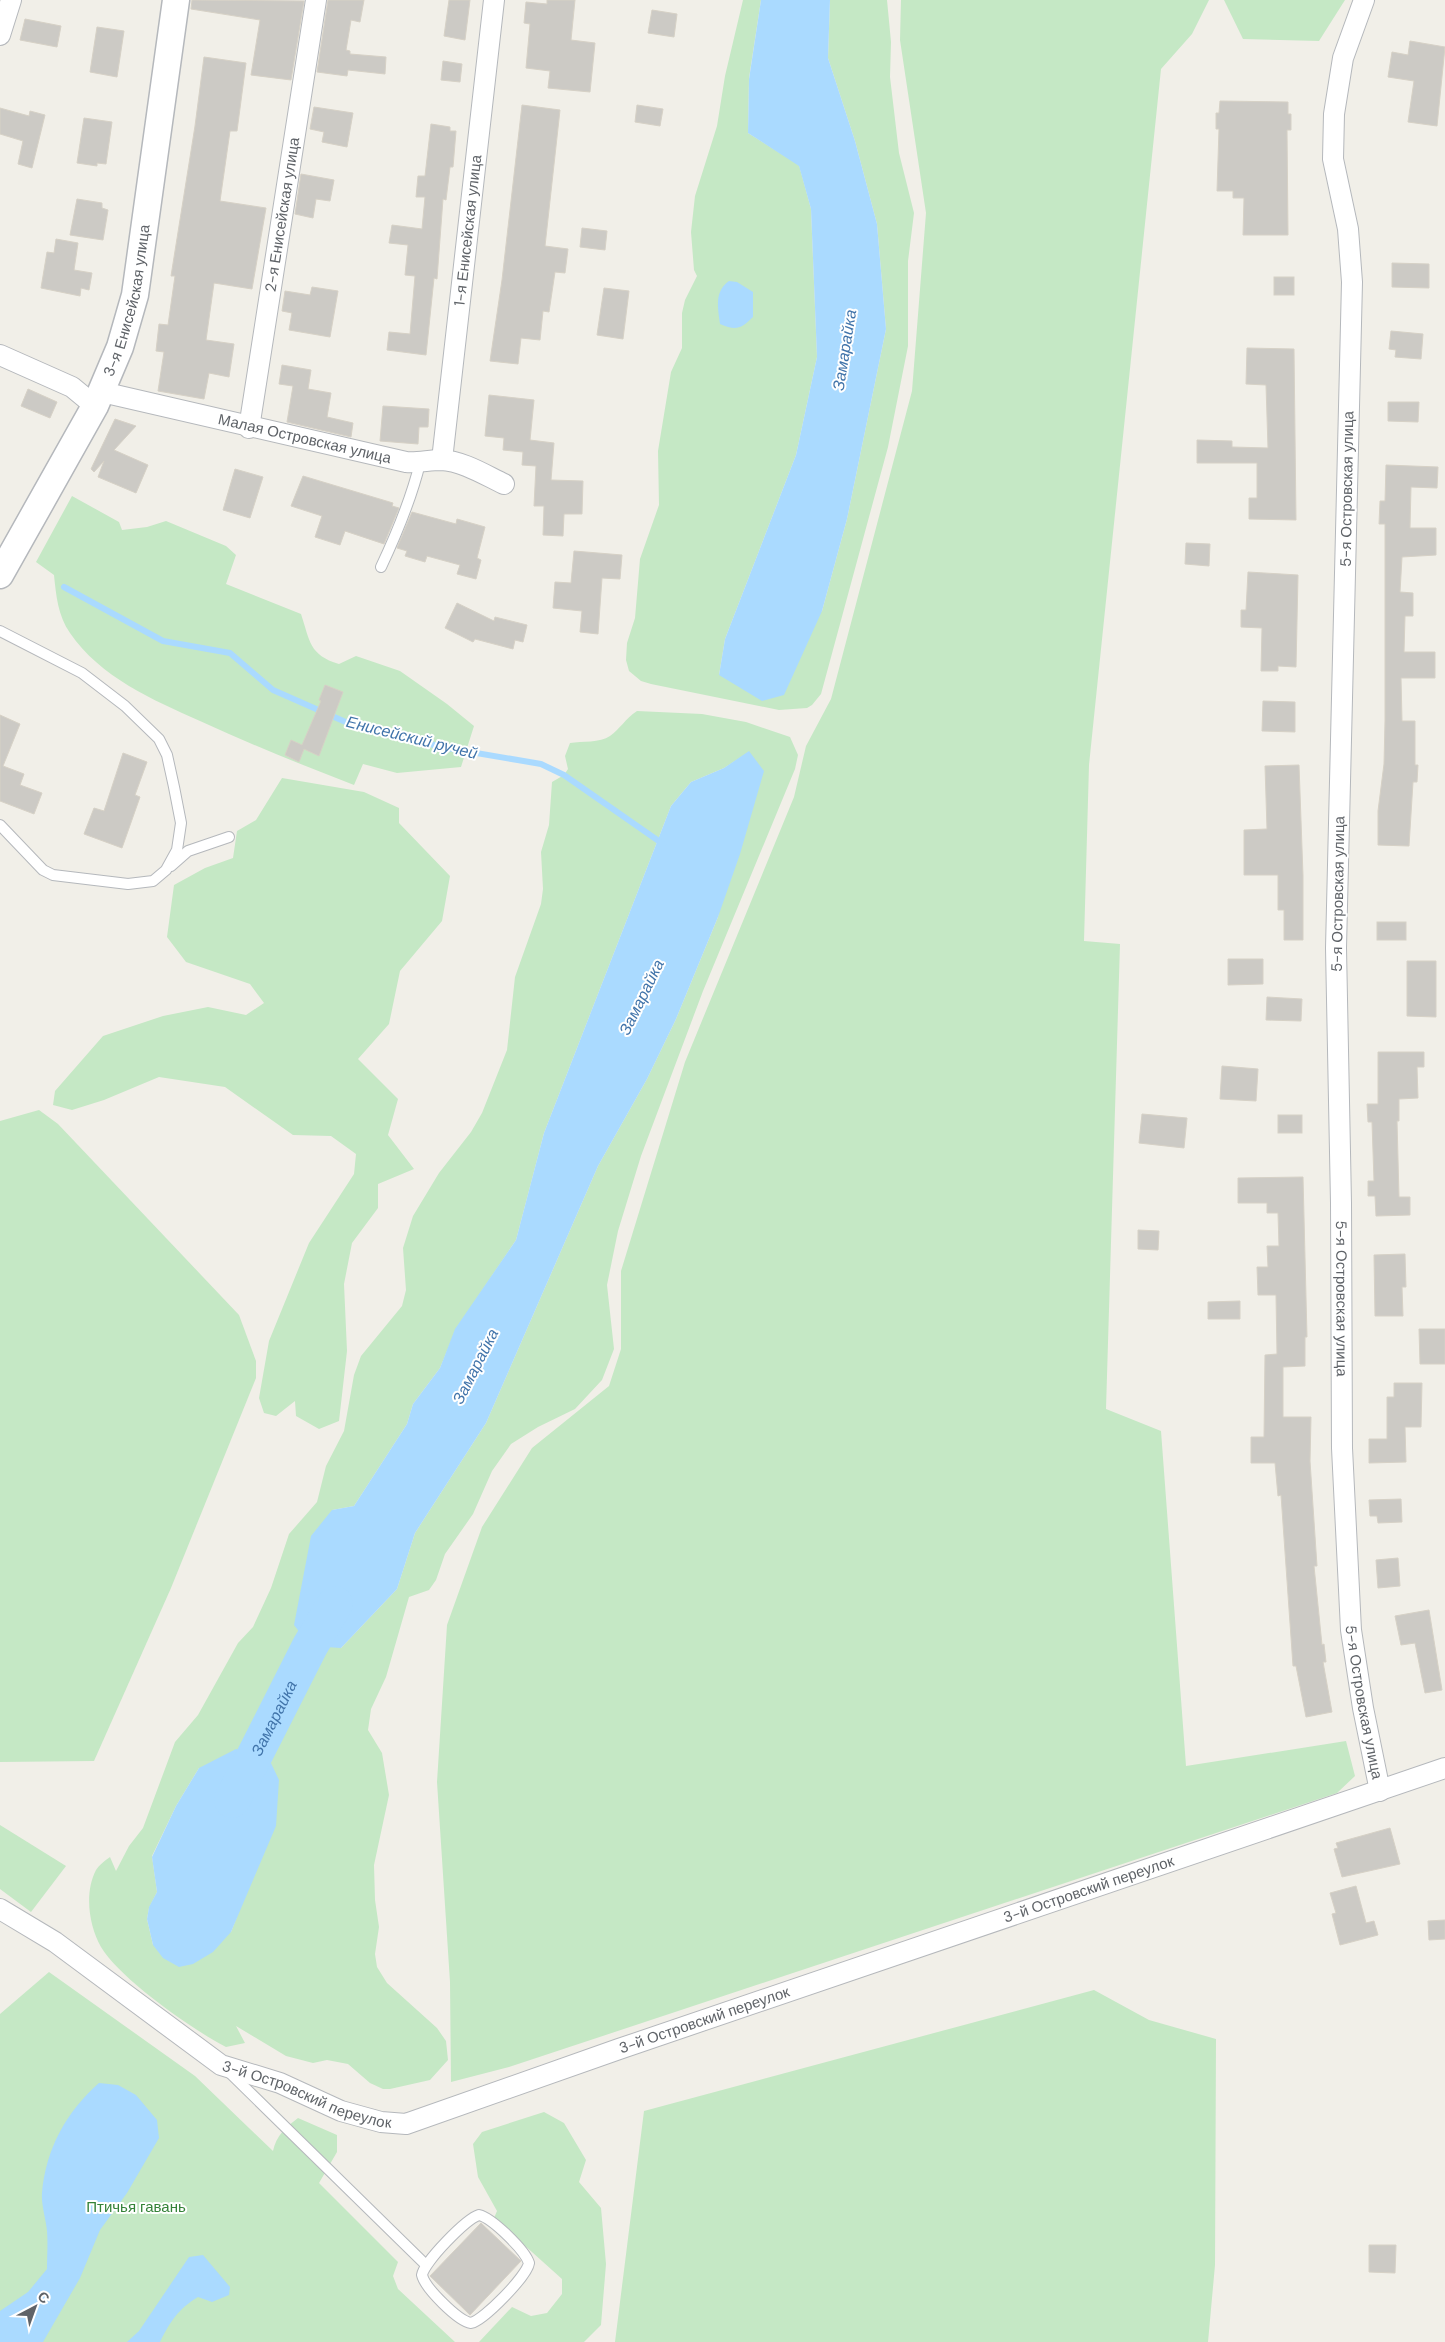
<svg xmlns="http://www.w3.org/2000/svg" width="1445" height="2342" font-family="'DM Sans',sans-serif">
  <rect width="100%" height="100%" fill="#f1efe8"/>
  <g fill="#c5e8c5" fill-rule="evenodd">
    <polygon points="743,0 761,0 749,78 748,133 799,165 811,209 817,357 796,455 725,639 719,675 822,611 847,519 886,329 877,224 855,141 828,58 830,0 887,0 891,42 890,77 899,153 914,213 908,261 908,346 888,447 821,694 812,705 807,708 779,710 651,684 641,681 629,671 626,660 627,643 635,618 640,559 659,505 658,451 671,372 682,348 682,313 685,300 697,276 694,270 691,232 695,196 717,126 725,76"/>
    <polygon points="901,0 1209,0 1192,34 1161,69 1089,765 1084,941 1120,944 1106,1409 1161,1431 1186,1766 1346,1741 1355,1776 1337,1793 509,2067 451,2082 450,1982 437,1782 447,1625 482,1527 532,1448 609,1386 621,1349 621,1271 685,1062 794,797 806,746 831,699 912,391 926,213 900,40"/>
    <polygon points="1224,0 1345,0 1319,41 1243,39"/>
    <path d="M72,496L119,522L122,530L147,527L166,521L226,546L236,555L226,584L301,614C310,641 309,655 339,664L356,656L400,671L447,704L474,726L461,767L397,773L363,764L354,785C302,765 250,744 200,721C153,700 100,677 70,633C58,616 56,595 54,575L36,562Z"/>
    <path d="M637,711L702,714L746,722L790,737L798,755L795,769L703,991L641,1156L618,1231L607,1285L614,1349L602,1380L575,1409L538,1427L511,1444L492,1471L473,1514L445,1554L436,1580L429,1590L409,1597L386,1677L371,1709L368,1730L382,1753L389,1795L374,1865L375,1900L379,1927L375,1954L377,1967L387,1983L437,2028L446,2041L448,2060L430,2080L390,2089H383L370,2083L348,2064L327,2060L313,2063L286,2056L236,2026L245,2043L226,2047C193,2030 120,1979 101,1947C89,1926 84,1893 96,1870C99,1865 106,1860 110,1857L116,1871L129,1846L143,1828L175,1742L198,1715L238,1643L253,1627L271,1588L289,1534L317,1502L326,1466L344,1431L354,1375L361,1356L402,1306L406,1290L403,1248L413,1216L439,1173L471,1132L482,1113L507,1050L515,977L541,904L543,889L541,852L549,825L552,782L564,775L568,769L565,756L570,743C582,741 600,743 610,736C620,729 625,719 637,711ZM749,752L718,917L676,1019L647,1079L598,1166L486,1423L415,1533L397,1589L341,1648L332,1510L354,1506L407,1424L413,1404L440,1368L456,1329L516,1240L544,1133L671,806L691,782L724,768ZM199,1768L240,1909L231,1932L153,1945L147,1919L149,1908L157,1892L152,1856L176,1806Z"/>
    <polygon points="282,778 364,792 399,808 399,823 450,876 442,921 400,971 389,1024 358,1059 398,1099 388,1135 414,1169 378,1184 378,1208 352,1243 344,1284 347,1351 339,1421 319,1429 296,1416 295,1401 276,1416 264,1413 259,1398 269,1341 309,1243 354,1174 356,1154 331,1136 293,1135 225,1087 159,1077 104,1100 72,1110 53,1105 55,1091 103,1036 163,1016 208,1007 246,1015 264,1003 250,984 186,962 167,937 174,885 205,868 233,858 237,831 256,820"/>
    <polygon points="39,1110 58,1124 239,1315 256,1361 256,1378 171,1588 94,1761 0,1762 0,1121"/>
    <polygon points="0,1825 66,1866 31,1912 0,1889"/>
    <path d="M49,1972L195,2076L273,2151C276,2136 286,2127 298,2118L337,2135V2152L319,2183L398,2262L393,2276L398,2289L455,2342H0V2014Z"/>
    <polygon points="1094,1990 1149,2020 1216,2039 1215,2265 1208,2342 615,2342 644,2111"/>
    <polygon points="544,2112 564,2123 586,2160 579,2182 601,2208 606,2264 601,2325 584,2342 479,2342 512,2307 531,2316 547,2313 562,2294 562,2279 494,2218 497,2211 478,2177 473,2144 482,2132"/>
  </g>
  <g fill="#aadaff">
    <polygon points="761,0 830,0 828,58 855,141 877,224 886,329 847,519 822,611 784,695 762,701 719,675 725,639 796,455 817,357 811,209 799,166 748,133 749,79"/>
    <path d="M729,281L737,282L753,292V317C741,329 736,331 720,324C718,307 714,292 729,281Z"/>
    <polygon points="749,751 764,771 740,854 718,917 676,1019 647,1079 598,1166 486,1423 415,1533 397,1589 341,1648 310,1646 294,1625 311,1536 332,1510 354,1506 407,1424 413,1404 440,1368 455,1329 516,1240 544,1133 671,806 691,782 724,768"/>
    <polygon points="236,1749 270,1761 279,1780 276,1826 231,1932 213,1952 193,1964 179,1967 163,1958 153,1945 147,1919 149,1907 157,1892 152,1857 176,1806 199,1768"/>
    <path d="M99,2083L118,2085L136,2095L157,2120L159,2138L127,2193L100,2230L80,2278L43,2342H0V2311L28,2292L47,2269C47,2257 48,2243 47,2231C46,2219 41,2205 42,2193C46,2149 66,2112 99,2083Z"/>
    <path d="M203,2255L230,2287L229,2295L212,2302L198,2297C178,2309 170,2322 160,2342H127L139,2331L189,2257Z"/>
  </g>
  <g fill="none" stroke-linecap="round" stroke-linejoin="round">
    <polyline stroke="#aadaff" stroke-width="6" points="64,587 163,641 230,653 273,690 357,727 447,748 541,764 564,775 663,844"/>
    <path stroke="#aadaff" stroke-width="36" id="s1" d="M232,1800L310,1646L335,1604"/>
  </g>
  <g fill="#cccac5" stroke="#d6d1c6">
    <polygon points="192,0 304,1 291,80 251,75 260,20 191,9"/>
    <polygon points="328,0 364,0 360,22 351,20 346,50 350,51 350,54 386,57 385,74 348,70 347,76 317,72"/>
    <polygon points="449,0 470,0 465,40 444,36"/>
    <polygon points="547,0 575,0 571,40 595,43 590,92 548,88 550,71 526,68 530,24 524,23 526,2 547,4"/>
    <polygon points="652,10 677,14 674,37 648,33"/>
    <polygon points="25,19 61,26 57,47 20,40"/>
    <polygon points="97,27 124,31 117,77 90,72"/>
    <polygon points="1410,41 1445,47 1437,126 1408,122 1414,81 1388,77 1392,52 1408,55"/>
    <polygon points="204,57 246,63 237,131 230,131 220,201 266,208 252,289 214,283 206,340 234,344 229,377 209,373 204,399 158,391 164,352 156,351 159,324 168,325 175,276 171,276 195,126"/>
    <polygon points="443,61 462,64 460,82 441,80"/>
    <polygon points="1220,101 1288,102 1288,114 1291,114 1291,130 1287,130 1288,235 1243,235 1244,198 1233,198 1233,191 1217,191 1219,129 1216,129 1216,113 1219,113"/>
    <polygon points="522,105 560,110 545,246 568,249 565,273 555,272 549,312 543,311 540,340 521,338 518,364 490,361 502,280"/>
    <polygon points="637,105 663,109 660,126 635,122"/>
    <polygon points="314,107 353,113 347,147 322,142 324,132 310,129"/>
    <polygon points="0,108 29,116 30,111 45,115 32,168 18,164 23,141 0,134"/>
    <polygon points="84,118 112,122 106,164 97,163 97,166 77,163"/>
    <polygon points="431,124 450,127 450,131 456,131 453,167 450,167 446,200 443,199 437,279 434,278 426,355 387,350 389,332 410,334 415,276 405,275 408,245 389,243 392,225 422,229 425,197 416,197 418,176 425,176"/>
    <polygon points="301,174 334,180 330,201 316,199 313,218 295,214"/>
    <polygon points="77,199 102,203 102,208 108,210 103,240 70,235"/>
    <polygon points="582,228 607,231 605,250 580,247"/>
    <polygon points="56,239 78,243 74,270 92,273 89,290 81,288 80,296 41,288 47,252 54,253"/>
    <polygon points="1392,263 1429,264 1429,288 1392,287"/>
    <rect x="1274" y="277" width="20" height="18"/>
    <polygon points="312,287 338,291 330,337 289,330 292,313 282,311 285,291 310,295"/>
    <polygon points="604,288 629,291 623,339 597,335"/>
    <polygon points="1391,331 1423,334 1421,359 1395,357 1396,350 1389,349"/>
    <polygon points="1247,348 1294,349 1296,520 1249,519 1249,498 1257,498 1257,463 1197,463 1197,440 1232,441 1232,447 1268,448 1266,385 1246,384"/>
    <polygon points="282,365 311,370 308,389 331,393 327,417 353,423 351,437 287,422 293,386 279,384"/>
    <polygon points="28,389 57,402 50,418 21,406"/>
    <polygon points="489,395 534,400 530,440 554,443 551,480 583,481 582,514 564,514 563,536 543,535 544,506 534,506 536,466 522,465 523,452 503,450 504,438 485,436"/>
    <polygon points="1388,402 1419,402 1418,422 1388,421"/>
    <polygon points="383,406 429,409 428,427 419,427 418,444 380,441"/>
    <polygon points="115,419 136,426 114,450 148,465 136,493 98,477 104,461 94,472 91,469"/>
    <polygon points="1386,465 1438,467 1437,488 1411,487 1410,528 1436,528 1436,555 1402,557 1400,592 1413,593 1413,616 1405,616 1404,652 1435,652 1435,678 1401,678 1402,721 1415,721 1415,765 1418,765 1417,782 1413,782 1409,846 1378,845 1378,811 1384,764 1385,721 1385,524 1379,524 1380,501 1385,501"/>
    <polygon points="235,469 263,477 250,518 223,510"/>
    <polygon points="303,476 393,503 392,506 399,508 384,544 345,531 340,545 315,537 322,516 291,506"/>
    <polygon points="412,512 456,524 457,519 485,527 477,558 481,560 476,579 457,574 460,565 427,556 425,562 405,556 407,551 397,548"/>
    <polygon points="1186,543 1210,544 1209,566 1185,564"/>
    <polygon points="574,551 622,555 620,579 602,578 598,634 580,632 582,611 553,608 555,582 571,583"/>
    <polygon points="1248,572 1298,575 1296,667 1278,666 1278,671 1261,671 1262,628 1241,627 1241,610 1246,610"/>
    <polygon points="457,603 494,621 495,617 527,625 523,642 515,640 513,649 475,639 473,642 445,628"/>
    <polygon points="325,685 343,692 319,756 304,749 299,762 285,755 291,740 302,745 321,701 319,700"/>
    <polygon points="1263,701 1295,702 1295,732 1262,731"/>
    <polygon points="0,715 20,724 3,766 24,774 20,785 42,793 34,814 0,801"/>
    <polygon points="123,753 147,762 135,795 140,797 122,848 84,834 94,808 104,811"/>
    <polygon points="1299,765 1303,876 1303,940 1284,940 1284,910 1278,910 1278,875 1244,875 1244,830 1267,829 1265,766"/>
    <rect x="1377" y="922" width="29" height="18"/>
    <polygon points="1228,959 1263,959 1263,984 1228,985"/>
    <polygon points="1407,961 1436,961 1436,1017 1407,1016"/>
    <polygon points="1267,997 1302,999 1301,1021 1266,1020"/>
    <polygon points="1378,1052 1424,1052 1424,1067 1417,1067 1418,1098 1399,1099 1399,1121 1397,1121 1399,1197 1410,1197 1410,1215 1376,1216 1375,1196 1368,1196 1368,1181 1374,1181 1372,1122 1368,1122 1367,1104 1378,1104"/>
    <polygon points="1222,1066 1258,1069 1256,1101 1220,1099"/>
    <polygon points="1142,1114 1187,1118 1184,1148 1139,1143"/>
    <rect x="1278" y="1115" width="24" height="18"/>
    <polygon points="1303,1177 1307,1337 1305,1337 1305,1366 1283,1367 1283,1417 1311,1417 1310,1461 1317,1566 1314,1566 1322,1645 1324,1644 1326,1662 1323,1662 1332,1712 1306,1717 1296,1666 1293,1666 1281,1495 1278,1496 1275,1463 1251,1463 1251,1437 1264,1437 1265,1355 1277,1354 1276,1295 1258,1295 1257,1267 1268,1267 1267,1246 1279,1246 1278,1213 1267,1213 1267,1203 1238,1203 1238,1178"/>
    <polygon points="1138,1230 1159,1231 1158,1250 1138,1249"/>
    <polygon points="1405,1254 1406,1287 1402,1287 1403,1316 1375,1316 1374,1255"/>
    <polygon points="1240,1301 1240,1319 1208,1319 1208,1302"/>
    <polygon points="1419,1329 1445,1329 1445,1364 1420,1364"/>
    <polygon points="1394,1383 1422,1383 1421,1427 1405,1427 1406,1462 1369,1463 1369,1439 1387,1439 1387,1397 1394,1397"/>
    <polygon points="1401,1499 1402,1522 1378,1523 1377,1516 1370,1516 1369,1500"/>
    <polygon points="1398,1558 1400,1586 1378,1588 1376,1560"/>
    <polygon points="1429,1610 1442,1690 1425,1693 1415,1643 1401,1645 1395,1616"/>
    <polygon points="1390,1828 1400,1864 1342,1877 1334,1849 1338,1848 1336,1843"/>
    <polygon points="1356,1886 1366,1923 1374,1921 1378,1935 1340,1945 1332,1914 1336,1913 1330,1893"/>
    <polygon points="1445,1920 1445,1939 1429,1940 1428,1921"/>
    <polygon points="481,2223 521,2261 470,2315 430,2276"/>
    <polygon points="1369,2245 1396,2245 1395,2273 1369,2272"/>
  </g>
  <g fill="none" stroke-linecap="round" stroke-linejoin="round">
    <g stroke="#b5b8bc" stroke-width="12">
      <g id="service">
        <path d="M381,567C397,533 411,500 420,463"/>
        <polyline points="0,631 82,673 125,706 159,739 167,755 174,787 181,823 177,850 166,870 153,881 128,884 53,875 43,870 0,825"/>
        <polyline points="171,866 188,851 229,837"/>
        <polyline points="229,2072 426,2265"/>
        <path d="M479,2215C492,2218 525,2250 529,2263C527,2276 484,2320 471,2323C458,2321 425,2288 422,2275C424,2262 466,2219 479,2215Z"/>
      </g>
    </g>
    <g stroke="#b5b8bc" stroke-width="22">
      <g id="minor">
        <path id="s2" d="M1364,0L1343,58L1334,114L1333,159L1348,229L1352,282L1336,948L1341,1203L1342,1448L1351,1630L1363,1708L1380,1791"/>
        <polyline points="0,35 11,0"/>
        <polyline points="0,355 72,387 95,406"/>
        <path id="s3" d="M102,392L406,462C418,463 429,460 441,460C463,461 485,475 504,484"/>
        <path id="s4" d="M249,428L316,0"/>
        <path id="s5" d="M442,460L494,0"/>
        <path id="s6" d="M0,1909L55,1942L221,2065L280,2083L341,2111L381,2122L406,2124L619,2049L1445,1768"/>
      </g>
    </g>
    <g stroke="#b5b8bc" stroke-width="29">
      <g id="tertiary">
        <path id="s7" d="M0,575L95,406L120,347L135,295L176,0"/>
      </g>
    </g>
    <use href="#service" stroke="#fff" stroke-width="10"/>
    <use href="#minor" stroke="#fff" stroke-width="20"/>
    <use href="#tertiary" stroke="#fff" stroke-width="26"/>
  </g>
  <g text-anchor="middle" stroke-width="4" stroke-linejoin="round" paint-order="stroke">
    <g font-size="15" fill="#5f6368" stroke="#fff">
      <text dy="5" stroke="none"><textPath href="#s4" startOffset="216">2-я Енисейская улица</textPath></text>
      <text dy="5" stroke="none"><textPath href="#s5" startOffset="231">1-я Енисейская улица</textPath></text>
      <text dy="5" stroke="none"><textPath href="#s7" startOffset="305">3-я Енисейская улица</textPath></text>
      <text dy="5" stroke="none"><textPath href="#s3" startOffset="208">Малая Островская улица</textPath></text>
      <text transform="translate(1347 489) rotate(-89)" y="5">5-я Островская улица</text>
      <text transform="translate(1338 894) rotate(-89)" y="5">5-я Островская улица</text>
      <text dy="5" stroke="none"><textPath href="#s2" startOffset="1305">5-я Островская улица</textPath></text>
      <text dy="5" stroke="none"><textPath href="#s2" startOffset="1710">5-я Островская улица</textPath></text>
      <text dy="5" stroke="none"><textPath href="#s6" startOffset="1188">3-й Островский переулок</textPath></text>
      <text dy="5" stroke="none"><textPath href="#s6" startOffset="782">3-й Островский переулок</textPath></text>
      <text dy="5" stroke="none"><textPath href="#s6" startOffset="362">3-й Островский переулок</textPath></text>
    </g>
    <g font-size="15" fill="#348238" stroke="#fff">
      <text x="136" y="2212">Птичья гавань</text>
    </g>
    <g font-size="16" font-style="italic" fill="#4174aa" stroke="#fff">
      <text transform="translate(844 350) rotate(-81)" y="6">Замарайка</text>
      <text transform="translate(412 737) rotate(14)" y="6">Енисейский ручей</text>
      <text transform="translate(641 997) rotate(-64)" y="6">Замарайка</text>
      <text transform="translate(475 1366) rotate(-63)" y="6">Замарайка</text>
      <text dy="6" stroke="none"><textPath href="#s1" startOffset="92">Замарайка</textPath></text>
    </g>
  </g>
  <g transform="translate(35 2307) rotate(41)" stroke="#ffffff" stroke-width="4" paint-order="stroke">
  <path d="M0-4L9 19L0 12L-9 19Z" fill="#5f6368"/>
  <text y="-8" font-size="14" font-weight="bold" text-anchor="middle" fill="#5f6368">С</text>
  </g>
</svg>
